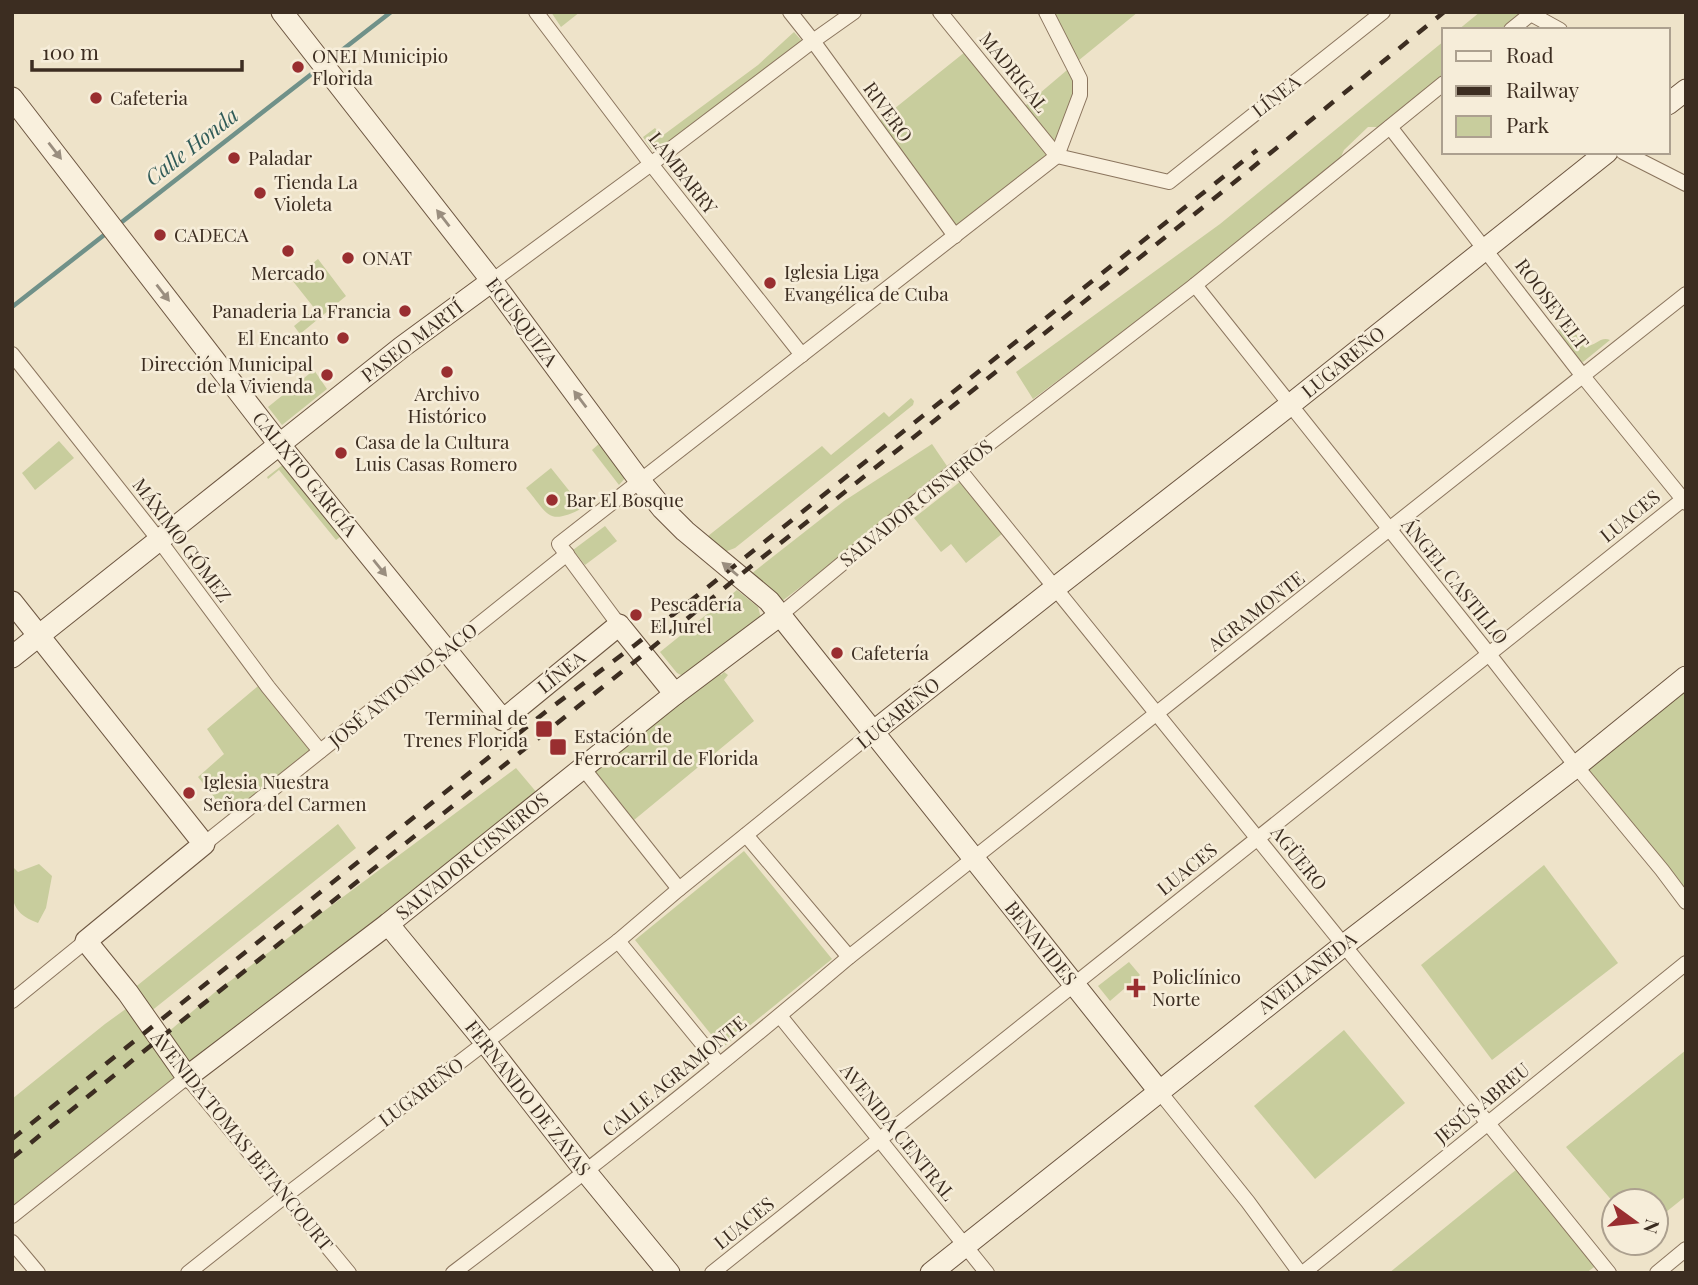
<svg xmlns="http://www.w3.org/2000/svg" width="1698" height="1285" font-family="'Playfair Display',serif">
  <rect width="100%" height="100%" fill="#eee3c9"/>
  <g fill="#c8cd9d">
    <polygon points="551,12 580,12 561,27"/>
    <polygon points="1053,12 1138,12 1073,65 1080,79 1057,156 955,236 874,125 970,48 1020,110 1073,65"/>
    <polygon points="1480,12 1526,12 1504,30 1458,30"/>
    <polygon points="794,32 802,41 662,149 656,151 651,149 643,137 655,128 662,136 758,65"/>
    <polygon points="1444,41 1444,76 1379,127 1368,127 1344,150 1339,161 1216,262 1033,399 1016,372 1220,224"/>
    <polygon points="318,259 346,296 300,334 294,326 315,309 292,280"/>
    <path d="M1562,326L1573,331L1586,346C1595,347 1600,336 1610,340L1583,362L1575,359L1558,330Z"/>
    <polygon points="314,370 327,389 282,425 268,407"/>
    <polygon points="911,398 914,401 913,405 735,548 722,553 708,536 822,446 831,455 884,412 889,417"/>
    <polygon points="59,441 74,458 35,490 22,473"/>
    <polygon points="600,443 626,477 619,485 592,450"/>
    <polygon points="932,444 947,466 831,564 782,601 751,574 844,501"/>
    <polygon points="285,463 343,535 336,540 279,470 268,479 267,477"/>
    <path d="M551,468L583,508C547,526 549,515 526,488Z"/>
    <polygon points="961,481 1003,533 966,563 951,544 941,552 914,518"/>
    <polygon points="605,526 617,541 585,565 573,550"/>
    <polygon points="737,590 758,607 761,618 685,677 677,673 660,652"/>
    <polygon points="714,666 721,675 724,672 728,675 724,680 754,721 628,825 583,768"/>
    <polygon points="1686,677 1686,904 1576,766"/>
    <polygon points="264,681 320,751 233,821 198,777 224,754 207,729"/>
    <polygon points="516,768 543,800 12,1221 12,1099 105,1024 134,1003 128,993 338,824 356,848 145,1016 160,1039 214,993"/>
    <polygon points="744,851 832,959 722,1048 635,940"/>
    <path d="M39,864L52,876L46,908L38,923C7,912 12,894 12,866L18,872Z"/>
    <polygon points="1544,865 1618,963 1492,1060 1421,965"/>
    <polygon points="1129,962 1140,975 1110,1001 1098,986"/>
    <polygon points="1344,1030 1405,1103 1315,1179 1254,1106"/>
    <polygon points="1686,1050 1686,1196 1656,1220 1656,1201 1614,1201 1614,1203 1566,1147"/>
    <polygon points="1522,1165 1601,1262 1586,1273 1389,1273"/>
  </g>
  <g fill="none" stroke-linecap="round" stroke-linejoin="round">
    <g stroke="#709189" stroke-width="4.5">
      <polyline points="328,61 391,12"/>
      <polyline points="118,225 318,69"/>
      <polyline points="12,307 108,232"/>
    </g>
    <g stroke="#8b755e" stroke-width="16">
      <g id="street">
        <polyline points="536,12 651,164 802,355"/>
        <polyline points="790,12 813,41 955,236"/>
        <polyline points="940,12 1057,156"/>
        <polyline points="1046,12 1080,79 1080,95 1057,156"/>
        <polyline points="1531,14 1560,30"/>
        <polyline points="1511,30 1533,12"/>
        <polyline points="1390,127 1582,375 1686,503"/>
        <polyline points="1623,152 1686,184"/>
        <polyline points="1057,156 1169,182 1383,12"/>
        <polyline points="492,281 651,164 813,41 854,12"/>
        <polyline points="1195,285 1481,644 1576,766 1662,870 1686,902"/>
        <polyline points="12,354 159,540 268,687 320,751"/>
        <polyline points="958,468 1609,1273"/>
        <polyline points="780,615 955,470 1195,285 1444,83"/>
        <polyline points="619,625 559,544 1057,156"/>
        <polyline points="583,768 679,889"/>
        <polyline points="746,835 849,957"/>
        <polyline points="204,844 567,554"/>
        <polyline points="618,941 719,1064"/>
        <polyline points="12,1001 86,941"/>
        <polyline points="780,1016 987,1273"/>
        <polyline points="1159,1091 1248,1202 1300,1273"/>
        <polyline points="12,1216 187,1077 349,1273"/>
        <polyline points="12,1242 38,1273"/>
        <polyline points="188,1273 285,1196 618,941 679,889 873,732"/>
        <path d="M453,1273C588,1171 721,1066 849,957L1686,294"/>
        <polyline points="712,1273 1686,497"/>
        <polyline points="1303,1273 1686,963"/>
        <polyline points="1657,1273 1686,1249"/>
      </g>
    </g>
    <g stroke="#6d5641" stroke-width="23">
      <g id="secondary">
        <polyline points="282,12 492,281 640,481 662,508 685,531 769,601 1159,1091"/>
        <polyline points="12,98 279,444 503,720 619,625 675,694"/>
        <polyline points="1668,104 1686,90"/>
        <polyline points="12,602 204,844 86,941 128,993 187,1077 388,924 675,694 780,615"/>
        <polyline points="12,657 402,347 492,281"/>
        <polyline points="873,732 1055,588 1291,404 1607,152"/>
        <polyline points="388,924 485,1042 586,1172 669,1273"/>
        <polyline points="931,1273 1344,945 1569,772 1686,677"/>
      </g>
    </g>
    <use href="#street" stroke="#f9f0dd" stroke-width="14"/>
    <use href="#secondary" stroke="#f9f0dd" stroke-width="21"/>
    <g stroke="#3c2d21" stroke-width="4.5" stroke-dasharray="12 12" stroke-linecap="butt">
      <polyline points="12,1139 548,710 635,645 1257,150"/>
      <polyline points="12,1158 159,1039 643,655 739,576 1226,189 1444,12"/>
    </g>
  </g>
  <defs><path id="oneway-solid" d="M-6-.8H1V-3.2L6.5 0L1 3.2V.8H-6Z" transform="scale(1.75)"/></defs>
  <g fill="#9a8e7f">
    <use href="#oneway-solid" transform="translate(55 151) rotate(52)"/>
    <use href="#oneway-solid" transform="translate(443 218) rotate(-128)"/>
    <use href="#oneway-solid" transform="translate(163 293) rotate(52)"/>
    <use href="#oneway-solid" transform="translate(580 399) rotate(-127)"/>
    <use href="#oneway-solid" transform="translate(380 568) rotate(51)"/>
    <use href="#oneway-solid" transform="translate(730 569) rotate(-140)"/>
  </g>
  <g fill="#992e30" stroke="#f6edd9" stroke-width="2.5">
    <circle cx="298" cy="67" r="7"/>
    <circle cx="96" cy="98" r="7"/>
    <circle cx="234" cy="158" r="7"/>
    <circle cx="260" cy="193" r="7"/>
    <circle cx="160" cy="235" r="7"/>
    <circle cx="288" cy="251" r="7"/>
    <circle cx="348" cy="258" r="7"/>
    <circle cx="770" cy="283" r="7"/>
    <circle cx="405" cy="311" r="7"/>
    <circle cx="343" cy="338" r="7"/>
    <circle cx="447" cy="372" r="7"/>
    <circle cx="327" cy="375" r="7"/>
    <circle cx="341" cy="453" r="7"/>
    <circle cx="552" cy="500" r="7"/>
    <circle cx="636" cy="615" r="7"/>
    <circle cx="837" cy="653" r="7"/>
    <rect x="535" y="720" width="18" height="18" rx="3.5"/>
    <rect x="549" y="738" width="18" height="18" rx="3.5"/>
    <circle cx="189" cy="793" r="7"/>
    <path d="M1132.5 977.5h7v7h7v7h-7v7h-7v-7h-7v-7h7z"/>
  </g>
  <g text-anchor="middle" stroke-width="5" stroke-linejoin="round" paint-order="stroke">
    <g font-size="19" fill="#3c2d21" stroke="#f6edd9" text-anchor="start">
      <text x="312" y="63">ONEI Municipio<tspan x="312" dy="22">Florida</tspan></text>
      <text x="110" y="105">Cafeteria</text>
      <text x="248" y="165">Paladar</text>
      <text x="274" y="189">Tienda La<tspan x="274" dy="22">Violeta</tspan></text>
      <text x="174" y="242">CADECA</text>
      <text x="362" y="265">ONAT</text>
      <text x="784" y="279">Iglesia Liga<tspan x="784" dy="22">Evangélica de Cuba</tspan></text>
      <text x="288" y="280" text-anchor="middle">Mercado</text>
      <text x="391" y="318" text-anchor="end">Panaderia La Francia</text>
      <text x="329" y="345" text-anchor="end">El Encanto</text>
      <text x="313" y="371" text-anchor="end">Dirección Municipal<tspan x="313" dy="22">de la Vivienda</tspan></text>
      <text x="447" y="401" text-anchor="middle">Archivo<tspan x="447" dy="22">Histórico</tspan></text>
      <text x="355" y="449">Casa de la Cultura<tspan x="355" dy="22">Luis Casas Romero</tspan></text>
      <text x="566" y="507">Bar El Bosque</text>
      <text x="650" y="611">Pescadería<tspan x="650" dy="22">El Jurel</tspan></text>
      <text x="851" y="660">Cafetería</text>
      <text x="528" y="725" text-anchor="end">Terminal de<tspan x="528" dy="22">Trenes Florida</tspan></text>
      <text x="574" y="743">Estación de<tspan x="574" dy="22">Ferrocarril de Florida</tspan></text>
      <text x="203" y="789">Iglesia Nuestra<tspan x="203" dy="22">Señora del Carmen</tspan></text>
      <text x="1152" y="984">Policlínico<tspan x="1152" dy="22">Norte</tspan></text>
    </g>
    <g font-size="19" fill="#3c2d21" stroke="#f6edd9">
      <text transform="translate(1014 72) rotate(51)" y="7">MADRIGAL</text>
      <text transform="translate(1276 96) rotate(-38)" y="7">LÍNEA</text>
      <text transform="translate(888 112) rotate(54)" y="7">RIVERO</text>
      <text transform="translate(683 173) rotate(52)" y="7">LAMBARRY</text>
      <text transform="translate(1552 304) rotate(53)" y="7">ROOSEVELT</text>
      <text transform="translate(522 322) rotate(53)" y="7">EGUSQUIZA</text>
      <text transform="translate(412 341) rotate(-37)" y="7">PASEO MARTÍ</text>
      <text transform="translate(1343 362) rotate(-39)" y="7">LUGAREÑO</text>
      <text transform="translate(305 474) rotate(51)" y="7">CALIXTO GARCÍA</text>
      <text transform="translate(916 503) rotate(-39)" y="7">SALVADOR CISNEROS</text>
      <text transform="translate(1630 516) rotate(-39)" y="7">LUACES</text>
      <text transform="translate(182 540) rotate(53)" y="7">MÁXIMO GÓMEZ</text>
      <text transform="translate(1455 581) rotate(51)" y="7">ÁNGEL CASTILLO</text>
      <text transform="translate(1256 611) rotate(-38)" y="7">AGRAMONTE</text>
      <text transform="translate(561 672) rotate(-39)" y="7">LÍNEA</text>
      <text transform="translate(403 685) rotate(-39)" y="7">JOSÉ ANTONIO SACO</text>
      <text transform="translate(898 713) rotate(-39)" y="7">LUGAREÑO</text>
      <text transform="translate(472 856) rotate(-39)" y="7">SALVADOR CISNEROS</text>
      <text transform="translate(1299 858) rotate(51)" y="7">AGÜERO</text>
      <text transform="translate(1187 869) rotate(-39)" y="7">LUACES</text>
      <text transform="translate(1041 943) rotate(51)" y="7">BENAVIDES</text>
      <text transform="translate(1307 973) rotate(-38)" y="7">AVELLANEDA</text>
      <text transform="translate(674 1076) rotate(-39)" y="7">CALLE AGRAMONTE</text>
      <text transform="translate(421 1092) rotate(-37)" y="7">LUGAREÑO</text>
      <text transform="translate(528 1098) rotate(52)" y="7">FERNANDO DE ZAYAS</text>
      <text transform="translate(1482 1103) rotate(-39)" y="7">JESÚS ABREU</text>
      <text transform="translate(898 1132) rotate(51)" y="7">AVENIDA CENTRAL</text>
      <text transform="translate(242 1141) rotate(51)" y="7">AVENIDA TOMAS BETANCOURT</text>
      <text transform="translate(744 1223) rotate(-39)" y="7">LUACES</text>
    </g>
    <g font-size="21" font-style="italic" fill="#305b58" stroke="#f6edd9">
      <text transform="translate(192 147) rotate(-38)" y="7">Calle Honda</text>
    </g>
  </g>
  <rect width="1698" height="1285" fill="none" stroke="#3c2d21" stroke-width="28"/>
  <rect x="1442" y="28" width="228" height="126" fill="#f6edd9" stroke="#aca08f" stroke-width="2"/>
  <rect x="1456" y="51" width="35" height="10" fill="#f9f0dd" stroke="#aca08f" stroke-width="2"/>
  <text x="1506" y="63" font-size="21" fill="#3c2d21">Road</text>
  <rect x="1456" y="86" width="35" height="10" fill="#3c2d21" stroke="#aca08f" stroke-width="2"/>
  <text x="1506" y="98" font-size="21" fill="#3c2d21">Railway</text>
  <rect x="1456" y="116" width="35" height="21" fill="#c8cd9d" stroke="#aca08f" stroke-width="2"/>
  <text x="1506" y="133" font-size="21" fill="#3c2d21">Park</text>
  <g transform="translate(1635 1222) rotate(105)"><circle r="33" fill="#f6edd9" stroke="#aca08f" stroke-width="2"/>
  <path d="M0-5L12 26L0 18L-12 26Z" fill="#992e30"/>
  <text y="-10" font-size="19" font-weight="bold" text-anchor="middle" fill="#3c2d21">N</text>
  </g>
  <path d="M32 60v10h210v-10" fill="none" stroke="#3c2d21" stroke-width="3.5"/>
  <text x="42" y="60" font-size="21" fill="#3c2d21" stroke="#f6edd9" stroke-width="5" paint-order="stroke">100 m</text>
</svg>
